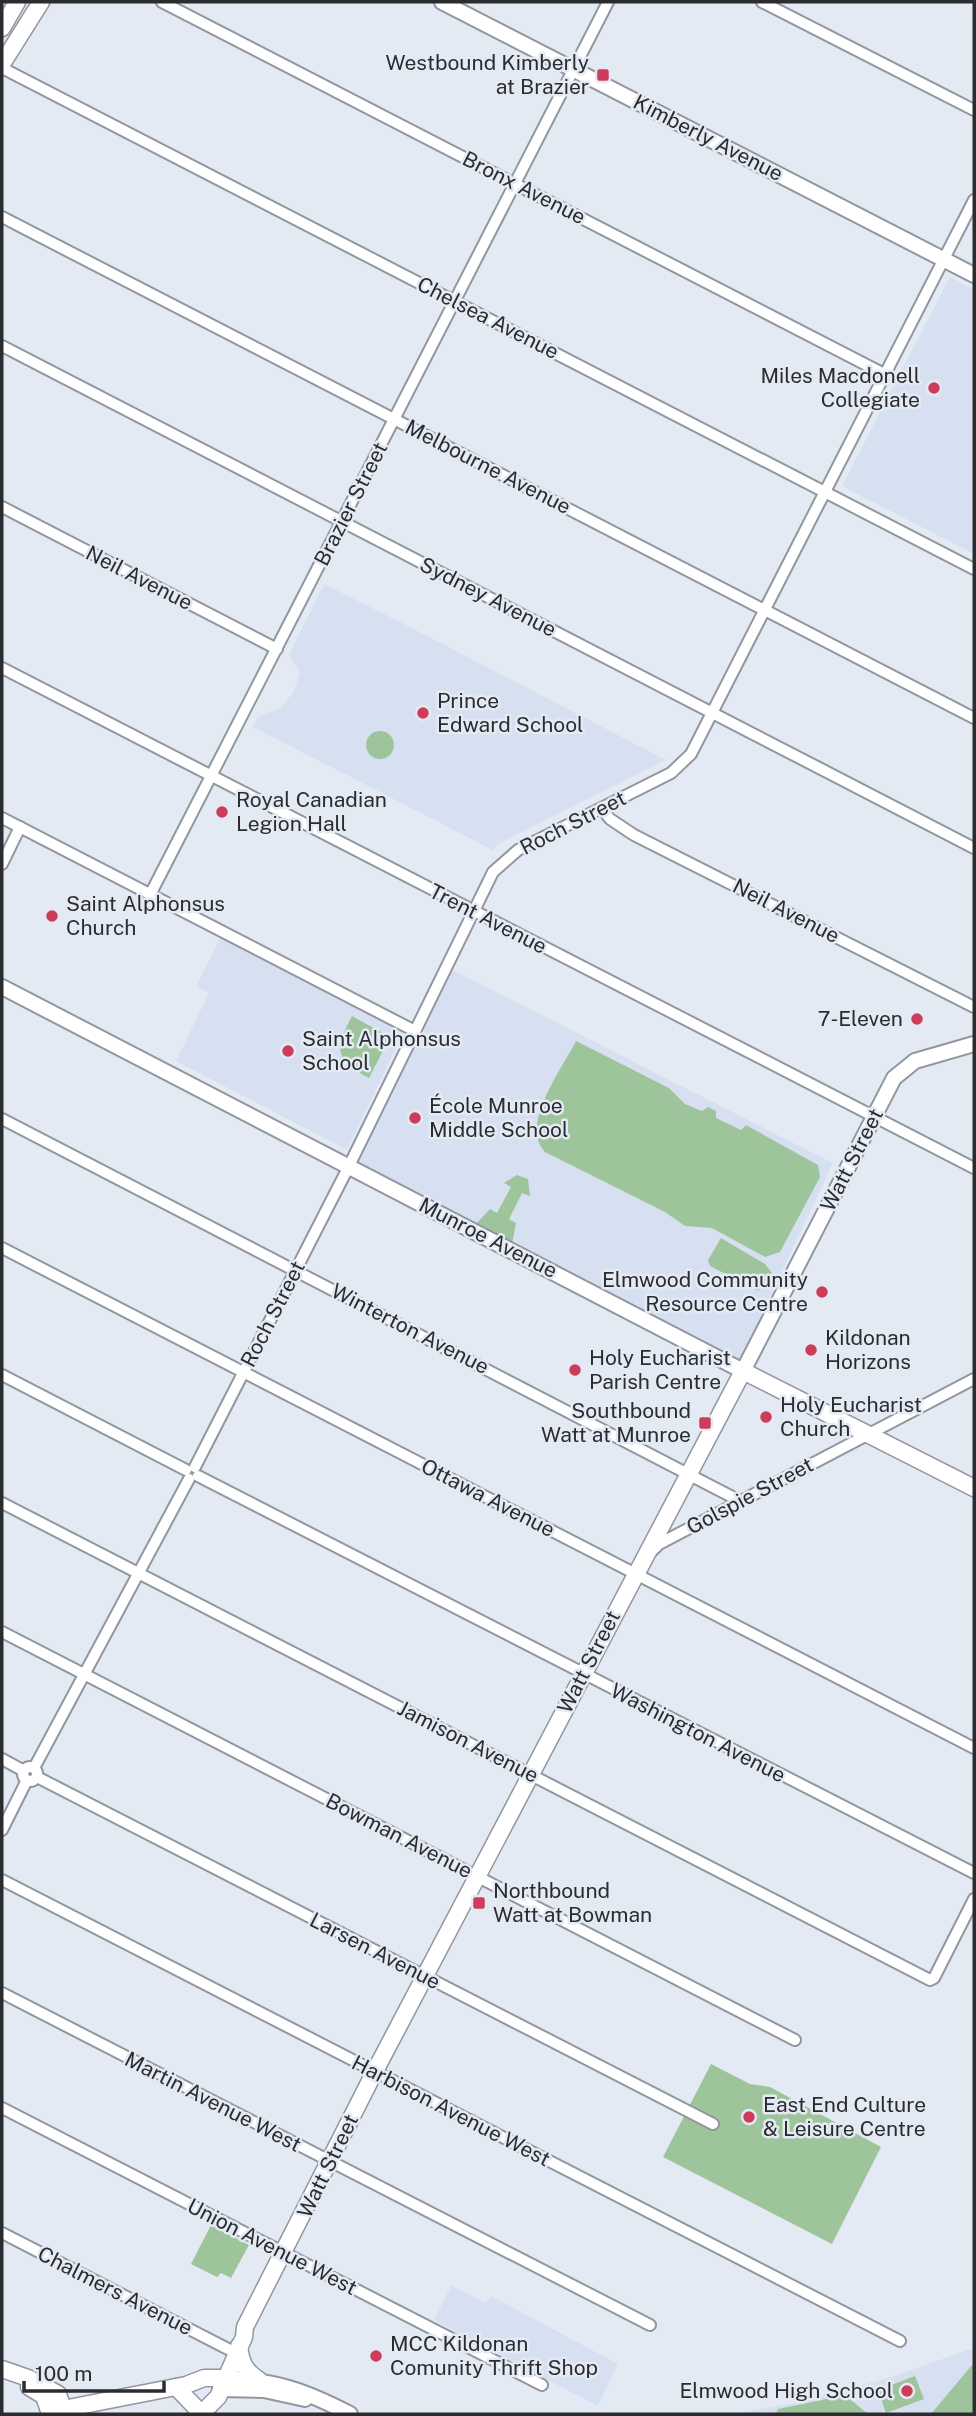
<svg xmlns="http://www.w3.org/2000/svg" width="976" height="2416" font-family="'Public Sans',sans-serif">
  <rect width="100%" height="100%" fill="#e4eaf4"/>
  <g fill="#d7e0f1">
    <polygon points="950,277 974,290 974,554 842,486"/>
    <polygon points="324,584 406,625 666,760 498,844 493,850 253,727 258,717 281,708 294,691 300,672 289,655"/>
    <polygon points="221,937 404,1031 347,1150 176,1061 209,993 199,988 198,982"/>
    <polygon points="453,970 833,1163 740,1361 357,1167"/>
    <polygon points="451,2286 486,2303 491,2296 618,2364 598,2406 434,2320"/>
    <polygon points="974,2348 974,2414 731,2414 793,2403 885,2379"/>
  </g>
  <g fill="#9dc49b">
    <circle cx="380" cy="745" r="14"/>
    <path d="M352,1016L390,1037L369,1078C335,1060 334,1050 352,1016Z"/>
    <path d="M576,1041L669,1088L685,1104L702,1111L708,1107L716,1111V1118L741,1130L746,1125L818,1165L820,1177L780,1252L765,1257L712,1228L685,1226L665,1212L545,1152C519,1125 562,1069 576,1041Z"/>
    <polygon points="517,1175 528,1179 530,1196 522,1193 509,1219 516,1223 512,1244 475,1225 490,1209 497,1213 511,1187 504,1183"/>
    <polygon points="721,1238 765,1264 772,1273 758,1291 710,1266 708,1260"/>
    <polygon points="711,2064 750,2084 770,2087 881,2147 832,2244 663,2157"/>
    <polygon points="211,2225 249,2245 231,2278 221,2273 217,2277 191,2264"/>
    <polygon points="972,2365 974,2367 974,2414 931,2414"/>
    <polygon points="915,2376 924,2399 886,2413 878,2390"/>
    <polygon points="845,2395 868,2414 776,2414 778,2409"/>
  </g>
  <g fill="none" stroke-linecap="round" stroke-linejoin="round">
    <g stroke="#91969f" stroke-width="14">
      <g id="minor">
        <polyline points="162,2 886,375"/>
        <polyline points="762,2 974,110"/>
        <polyline points="2,68 974,569"/>
        <polyline points="2,217 974,718"/>
        <polyline points="2,346 974,848"/>
        <polyline points="2,507 277,649"/>
        <polyline points="2,668 974,1168"/>
        <polyline points="602,809 610,819 634,835 974,1007"/>
        <polyline points="2,818 415,1031"/>
        <polyline points="2,864 20,827"/>
        <polyline points="151,893 608,2"/>
        <polyline points="2,1119 742,1502"/>
        <polyline points="2,1248 974,1748"/>
        <polyline points="2,1375 186,1470"/>
        <polyline points="195,1467 349,1166 493,872 518,850 671,773 691,754 974,200"/>
        <polyline points="198,1476 974,1873"/>
        <polyline points="2,1503 930,1980 934,1978 974,1899"/>
        <polyline points="652,1551 659,1544 974,1379"/>
        <polyline points="2,1632 795,2040"/>
        <polyline points="2,1759 24,1771"/>
        <circle cx="30" cy="1774" r="7"/>
        <polyline points="34,1768 189,1479"/>
        <polyline points="37,1777 713,2124"/>
        <polyline points="2,1830 27,1780"/>
        <polyline points="2,1880 900,2341"/>
        <polyline points="2,1993 650,2325"/>
        <polyline points="2,2108 542,2385"/>
        <polyline points="2,2233 228,2349"/>
      </g>
    </g>
    <g stroke="#91969f" stroke-width="18">
      <g id="tertiary">
        <polyline points="442,2 974,275"/>
        <polyline points="2,987 743,1371 894,1078 915,1061 974,1044"/>
        <path d="M224,2378C276,2381 304,2390 350,2414"/>
        <polyline points="220,2389 264,2390 305,2399"/>
      </g>
    </g>
    <g stroke="#91969f" stroke-width="19">
      <g id="secondary">
        <polyline points="2,28 17,2"/>
        <polyline points="2,64 41,2"/>
        <path d="M239,2346C241,2363 245,2371 259,2380"/>
        <polyline points="2,2369 28,2378 58,2394 63,2409 186,2385 204,2378 224,2378"/>
        <polyline points="29,2387 44,2396 49,2411"/>
        <polyline points="176,2387 202,2414"/>
        <polyline points="208,2407 218,2397 244,2337 245,2327 375,2071 743,1371 974,1488"/>
      </g>
    </g>
    <use href="#minor" stroke="#fff" stroke-width="10"/>
    <use href="#tertiary" stroke="#fff" stroke-width="14"/>
    <use href="#secondary" stroke="#fff" stroke-width="16"/>
  </g>
  <g fill="#cd3d5b" stroke="#e4eaf4" stroke-width="2.5">
    <rect x="596" y="68" width="14" height="14" rx="3.5"/>
    <circle cx="934" cy="388" r="7"/>
    <circle cx="423" cy="713" r="7"/>
    <circle cx="222" cy="812" r="7"/>
    <circle cx="52" cy="916" r="7"/>
    <circle cx="917" cy="1019" r="7"/>
    <circle cx="288" cy="1051" r="7"/>
    <circle cx="415" cy="1118" r="7"/>
    <circle cx="822" cy="1292" r="7"/>
    <circle cx="811" cy="1350" r="7"/>
    <circle cx="575" cy="1370" r="7"/>
    <circle cx="766" cy="1417" r="7"/>
    <rect x="698" y="1416" width="14" height="14" rx="3.5"/>
    <rect x="472" y="1896" width="14" height="14" rx="3.5"/>
    <circle cx="749" cy="2117" r="7"/>
    <circle cx="376" cy="2356" r="7"/>
    <circle cx="907" cy="2391" r="7"/>
  </g>
  <g text-anchor="middle" stroke-width="5" stroke-linejoin="round" paint-order="stroke">
    <g font-size="21" fill="#2a2c2f" stroke="#e4eaf4" text-anchor="start">
      <text x="589" y="70" text-anchor="end">Westbound Kimberly<tspan x="589" dy="24">at Brazier</tspan></text>
      <text x="920" y="383" text-anchor="end">Miles Macdonell<tspan x="920" dy="24">Collegiate</tspan></text>
      <text x="437" y="708">Prince<tspan x="437" dy="24">Edward School</tspan></text>
      <text x="236" y="807">Royal Canadian<tspan x="236" dy="24">Legion Hall</tspan></text>
      <text x="66" y="911">Saint Alphonsus<tspan x="66" dy="24">Church</tspan></text>
      <text x="903" y="1026" text-anchor="end">7-Eleven</text>
      <text x="302" y="1046">Saint Alphonsus<tspan x="302" dy="24">School</tspan></text>
      <text x="429" y="1113">École Munroe<tspan x="429" dy="24">Middle School</tspan></text>
      <text x="808" y="1287" text-anchor="end">Elmwood Community<tspan x="808" dy="24">Resource Centre</tspan></text>
      <text x="825" y="1345">Kildonan<tspan x="825" dy="24">Horizons</tspan></text>
      <text x="589" y="1365">Holy Eucharist<tspan x="589" dy="24">Parish Centre</tspan></text>
      <text x="780" y="1412">Holy Eucharist<tspan x="780" dy="24">Church</tspan></text>
      <text x="691" y="1418" text-anchor="end">Southbound<tspan x="691" dy="24">Watt at Munroe</tspan></text>
      <text x="493" y="1898">Northbound<tspan x="493" dy="24">Watt at Bowman</tspan></text>
      <text x="763" y="2112">East End Culture<tspan x="763" dy="24">&amp; Leisure Centre</tspan></text>
      <text x="390" y="2351">MCC Kildonan<tspan x="390" dy="24">Comunity Thrift Shop</tspan></text>
      <text x="893" y="2398" text-anchor="end">Elmwood High School</text>
    </g>
    <g font-size="21" fill="#2a2c2f" stroke="#e4eaf4">
      <text transform="translate(708 138) rotate(27)" y="7">Kimberly Avenue</text>
      <text transform="translate(524 188) rotate(27)" y="7">Bronx Avenue</text>
      <text transform="translate(488 318) rotate(27)" y="7">Chelsea Avenue</text>
      <text transform="translate(488 467) rotate(27)" y="7">Melbourne Avenue</text>
      <text transform="translate(351 504) rotate(-63)" y="7">Brazier Street</text>
      <text transform="translate(139 578) rotate(27)" y="7">Neil Avenue</text>
      <text transform="translate(488 597) rotate(27)" y="7">Sydney Avenue</text>
      <text transform="translate(573 823) rotate(-27)" y="7">Roch Street</text>
      <text transform="translate(786 911) rotate(27)" y="7">Neil Avenue</text>
      <text transform="translate(488 919) rotate(27)" y="7">Trent Avenue</text>
      <text transform="translate(852 1160) rotate(-63)" y="7">Watt Street</text>
      <text transform="translate(488 1238) rotate(27)" y="7">Munroe Avenue</text>
      <text transform="translate(273 1314) rotate(-63)" y="7">Roch Street</text>
      <text transform="translate(410 1329) rotate(27)" y="7">Winterton Avenue</text>
      <text transform="translate(750 1496) rotate(-28)" y="7">Golspie Street</text>
      <text transform="translate(488 1498) rotate(27)" y="7">Ottawa Avenue</text>
      <text transform="translate(589 1662) rotate(-63)" y="7">Watt Street</text>
      <text transform="translate(698 1733) rotate(27)" y="7">Washington Avenue</text>
      <text transform="translate(468 1742) rotate(27)" y="7">Jamison Avenue</text>
      <text transform="translate(399 1836) rotate(27)" y="7">Bowman Avenue</text>
      <text transform="translate(375 1951) rotate(27)" y="7">Larsen Avenue</text>
      <text transform="translate(213 2102) rotate(27)" y="7">Martin Avenue West</text>
      <text transform="translate(451 2111) rotate(27)" y="7">Harbison Avenue West</text>
      <text transform="translate(328 2166) rotate(-64)" y="7">Watt Street</text>
      <text transform="translate(272 2247) rotate(27)" y="7">Union Avenue West</text>
      <text transform="translate(115 2291) rotate(27)" y="7">Chalmers Avenue</text>
    </g>
  </g>
  <rect width="976" height="2416" fill="none" stroke="#2a2c2f" stroke-width="7"/>
  <path d="M24 2381v10h140v-10" fill="none" stroke="#2a2c2f" stroke-width="3.5"/>
  <text x="35" y="2381" font-size="21" fill="#2a2c2f" stroke="#e4eaf4" stroke-width="5" paint-order="stroke">100 m</text>
</svg>
